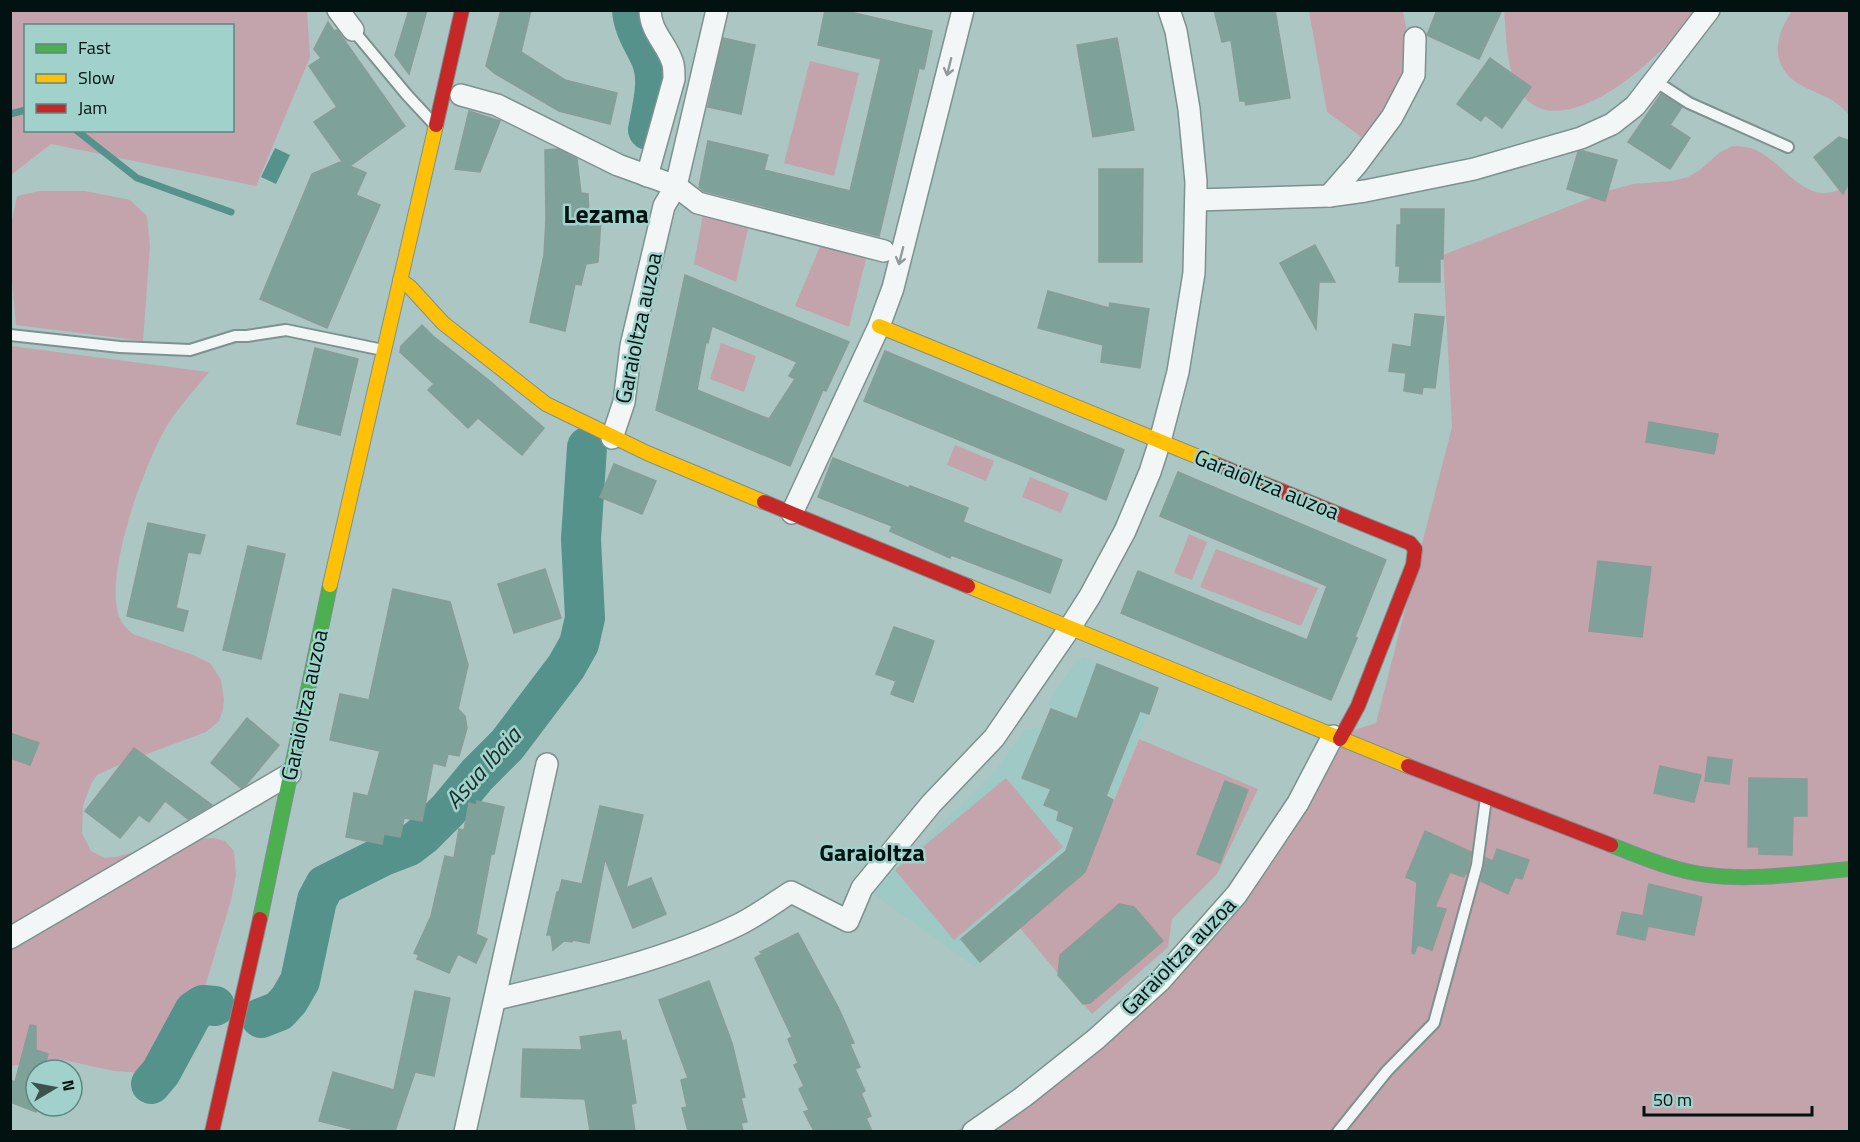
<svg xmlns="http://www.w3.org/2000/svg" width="1860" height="1142" font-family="'Titillium Web',sans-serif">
  <rect width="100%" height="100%" fill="#acc6c3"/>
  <polygon fill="#9ec9c4" points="1083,657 1158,688 1085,872 975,967 867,889 895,870 996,770 1024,730 1043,727 1050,709 1049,701 1076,662"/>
  <g fill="#c3a4ac" fill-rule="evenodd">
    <path d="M11,10L307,11L310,57L256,186L51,144L11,175ZM26,26H232V130H26Z"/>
    <path d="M1793,10L1849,11V115C1829,87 1785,94 1778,54C1776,39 1784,22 1793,10Z"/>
    <polygon points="1309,11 1403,11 1413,68 1406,107 1382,152 1327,112"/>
    <path d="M1504,11H1693C1672,49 1570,144 1526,99C1505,77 1507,38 1504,11Z"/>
    <polygon points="810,61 859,73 834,176 784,163"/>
    <path d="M1733,146C1741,146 1749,147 1756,150C1788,165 1808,213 1849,184V1131L953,1132L1006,1108L1213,934L1324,740L1376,723L1452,427L1443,255L1611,190L1633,184L1672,181L1688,177L1700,170L1720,152Z"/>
    <polygon points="39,191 85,191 130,200 147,216 150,246 143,341 16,325 11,270 10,230 17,196"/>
    <polygon points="704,209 750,220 736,282 694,264"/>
    <polygon points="823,239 868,251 849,327 795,306"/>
    <polygon points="721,343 756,356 744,392 710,379"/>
    <path d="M11,346L209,372C194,391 176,409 164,431C143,469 104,574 119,616C122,624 127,629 133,634L193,655L210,663L221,680L224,700L223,709L219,721L206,732L123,763L97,775L91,784L83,806L82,833L91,851L105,858L115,857L185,840L214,838L225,841L234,851L236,875L231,900L201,1000L189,1010L155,1074L114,1071L59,1059L11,1066Z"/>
    <polygon points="955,445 994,461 986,481 947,465"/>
    <polygon points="1030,477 1069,493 1061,513 1022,497"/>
    <polygon points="1189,534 1207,542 1192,580 1174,573"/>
    <polygon points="1216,549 1318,588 1301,626 1200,587"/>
    <polygon points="1139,739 1258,789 1217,874 1172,919 1168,947 1092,1014 1020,928 1085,872"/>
    <polygon points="1006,778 1063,847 954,940 895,870"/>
  </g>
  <polygon fill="#56928c" points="275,148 290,155 276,184 261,177"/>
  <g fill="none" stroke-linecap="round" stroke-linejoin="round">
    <g stroke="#56928c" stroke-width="7">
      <polyline points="10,114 26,110"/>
      <polyline points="76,130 137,178 231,212"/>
    </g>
    <g stroke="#56928c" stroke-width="40">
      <path d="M632,10C633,28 644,43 651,59C660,81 652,107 648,130"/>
      <polyline points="261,1018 279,1011 289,1000 300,981 317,900 325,885 383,856 409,846 422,836 448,810 477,775 507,745 566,667 579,644 585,618 581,539 587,447"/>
      <polyline points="151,1084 161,1072 194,1011 203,1005 215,1006"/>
    </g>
  </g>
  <g fill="#7ea299" stroke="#899c98" stroke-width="1.5" fill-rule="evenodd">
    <polygon points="409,10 427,10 409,74 395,55"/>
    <polygon points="501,10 531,10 521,52 565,80 617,93 610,124 559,111 494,73 486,66"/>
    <polygon points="825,10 842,10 932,31 924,69 919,68 879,236 704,191 699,187 708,141 768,155 764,170 850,191 881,59 818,45"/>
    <polygon points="1214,10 1275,10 1290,98 1246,105 1245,101 1240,101 1231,40 1222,42"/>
    <polygon points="1437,10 1502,10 1479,59 1427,35"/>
    <polygon points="328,22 334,31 337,30 405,126 350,166 366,173 356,195 380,205 327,328 260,299 312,174 340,162 344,164 314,122 337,107 309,66 321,58 314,49"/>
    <polygon points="723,38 755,45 741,114 708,107"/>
    <polygon points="1117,38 1134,130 1093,137 1077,45"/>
    <polygon points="1490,58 1531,87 1502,128 1485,115 1481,121 1457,104"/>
    <polygon points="1661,94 1682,107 1670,125 1690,138 1670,169 1628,142"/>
    <polygon points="469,111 500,121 480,172 455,169"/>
    <polygon points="1839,137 1850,141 1850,180 1843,194 1814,157"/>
    <polygon points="558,149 577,159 581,193 588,194 589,218 601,219 598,262 586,264 581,285 575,284 565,331 530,322 544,255 546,219 545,150"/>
    <polygon points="1583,151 1617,160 1605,201 1567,189 1578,152"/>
    <polygon points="1099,169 1143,169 1142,262 1099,262"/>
    <polygon points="1401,209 1444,209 1443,259 1440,259 1440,282 1399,282 1400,266 1396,266 1397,225 1401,225"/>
    <polygon points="1315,245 1335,282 1319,282 1316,329 1280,263"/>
    <path d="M685,275L849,342L826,391L823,390L790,466L656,410ZM712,326L797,362L789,376L795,379L769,419L697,390L706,342L708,343Z"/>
    <polygon points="1048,291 1109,308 1110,303 1149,309 1140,368 1101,362 1103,345 1038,328"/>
    <polygon points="1415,314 1444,317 1435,388 1423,387 1422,394 1404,391 1406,373 1389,371 1393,344 1411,347"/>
    <polygon points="422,325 433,336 491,382 544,428 522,455 478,418 468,428 428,390 434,384 400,352 401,346"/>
    <polygon points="315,348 358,359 340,435 297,424"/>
    <polygon points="885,351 1124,450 1106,500 864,401"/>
    <polygon points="1649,422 1718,434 1714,454 1646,442"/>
    <polygon points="833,458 909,488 910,486 968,508 963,522 1062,560 1050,593 951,555 950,558 890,531 892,526 818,497"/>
    <polygon points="614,464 656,481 642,514 600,497"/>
    <polygon points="1178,472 1386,560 1355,637 1357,638 1331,700 1121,613 1138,571 1307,640 1327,586 1160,516"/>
    <polygon points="148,523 205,535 200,554 188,552 176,608 188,611 183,631 127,616"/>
    <polygon points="248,546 285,554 261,659 223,650"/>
    <polygon points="1598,561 1651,567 1642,637 1589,631"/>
    <polygon points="545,569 561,618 514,633 498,584"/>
    <polygon points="393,589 450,602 468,665 458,709 465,716 467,728 459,756 448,754 445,766 433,763 422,821 404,818 400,837 384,834 382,844 346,837 354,793 368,796 380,751 330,740 340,694 369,700"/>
    <polygon points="894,627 934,641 913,702 891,694 896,681 876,674"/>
    <polygon points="1097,664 1158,688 1149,714 1140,711 1106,796 1113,800 1085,872 980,962 961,939 1066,851 1074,827 1057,820 1059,811 1044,805 1051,789 1022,778 1051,709 1077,719"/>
    <polygon points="247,718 279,745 246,785 241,788 211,763"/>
    <polygon points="10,733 39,743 30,765 10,758"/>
    <polygon points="134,748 212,805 188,819 165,801 149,822 139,815 120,838 85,811"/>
    <polygon points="1708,757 1732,760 1729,784 1705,781"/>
    <polygon points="1660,766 1701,775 1694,802 1654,793"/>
    <polygon points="1749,778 1807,779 1807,816 1793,816 1792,855 1759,854 1759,847 1748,847"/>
    <polygon points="1225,781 1248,790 1220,863 1197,854"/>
    <polygon points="477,801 504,807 494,854 491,854 476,934 487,939 476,963 458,954 449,973 417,959 419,955 414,953 431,916 445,856 454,858 459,829 464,830 469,803 476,805"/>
    <polygon points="600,806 643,815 626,888 651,878 666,914 633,928 605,859 589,943 573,940 572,942 564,941 553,950 551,935 547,935 557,892 559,892 562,880 582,884"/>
    <polygon points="1425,831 1471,852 1467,874 1465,873 1464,877 1450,872 1435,907 1446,909 1432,950 1418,945 1414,954 1412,953 1417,882 1406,877"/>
    <polygon points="1497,849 1529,860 1522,879 1515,877 1508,894 1481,881 1486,858 1493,861"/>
    <polygon points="1649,884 1702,897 1694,935 1648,926 1645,940 1617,934 1622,912 1643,916"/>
    <polygon points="1119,904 1134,907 1163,941 1090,1003 1083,1004 1058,975 1060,955"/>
    <polygon points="798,933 839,1009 854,1043 850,1044 860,1067 855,1069 865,1091 861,1093 871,1116 866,1118 872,1131 814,1131 804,1112 809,1110 799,1089 804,1086 794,1065 798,1063 788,1039 792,1037 755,958 762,954 760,952"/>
    <polygon points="709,981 732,1043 745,1097 741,1098 747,1122 741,1123 743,1131 688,1131 682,1108 687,1107 681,1080 688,1078 659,1000"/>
    <polygon points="415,991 450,998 434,1076 415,1072 395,1131 359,1131 319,1121 333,1072 394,1090"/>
    <polygon points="30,1025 36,1026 36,1050 48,1054 44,1070 36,1070 36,1112 10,1102 10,1080 15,1082"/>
    <polygon points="620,1031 622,1041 626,1040 636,1103 631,1104 635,1131 590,1131 585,1099 521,1097 523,1049 582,1050 580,1037"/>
  </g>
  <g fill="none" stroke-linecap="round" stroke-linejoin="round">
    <g stroke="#7d918f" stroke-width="14">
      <g id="lane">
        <polyline points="353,30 407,95 433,123"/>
        <polyline points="1655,81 1689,103 1788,147"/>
        <polyline points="10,335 120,347 190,350 235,336 247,336 286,330 383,350"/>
        <polyline points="1338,1132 1387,1071 1434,1023 1477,865 1486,798"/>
      </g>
    </g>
    <g stroke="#7d918f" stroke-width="24">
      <g id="street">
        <polyline points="338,10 353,30"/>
        <polyline points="461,95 497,105 618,165 676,186 698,203 884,251"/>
        <path d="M647,176L674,79C674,75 674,69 673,64C668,45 650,32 650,10"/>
        <polyline points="1329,196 1357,164 1392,117 1414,75 1415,38"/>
        <polyline points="1196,200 1329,196 1365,191 1474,169 1581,138 1612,124 1635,106 1709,10"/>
        <polyline points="612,438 624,402 631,346 664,206 676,186 717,10"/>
        <polyline points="792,513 879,326 893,288 963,10"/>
        <polyline points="10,938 290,774"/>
        <path d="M496,999C578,980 664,961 740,924C758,915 774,903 791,892L848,921L862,888L931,804L994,738L1069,629L1090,596L1125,531L1150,472L1160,441L1178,372L1194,273L1196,182L1189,109L1176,31L1169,10"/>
        <polyline points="465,1132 547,764"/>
        <polyline points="973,1132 1023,1097 1096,1039 1160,981 1237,894 1298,803 1333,736"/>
      </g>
    </g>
    <g stroke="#7d918f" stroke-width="16">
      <g id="fast">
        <path d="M1611,845C1642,857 1674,871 1708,875C1754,881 1803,873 1850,869"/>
        <polyline points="260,919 330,585"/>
      </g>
    </g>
    <g stroke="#7d918f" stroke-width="16">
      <g id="slow">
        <polyline points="400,280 410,287 443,323 546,404 647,453 764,502"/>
        <polyline points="879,326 1218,465"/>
        <polyline points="330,585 436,125"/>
        <polyline points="968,586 1408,766"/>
      </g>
    </g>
    <g stroke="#7d918f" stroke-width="16">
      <g id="jam">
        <polyline points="436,125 462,10"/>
        <polyline points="1218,465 1410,543 1415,549 1413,565 1358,706 1340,739"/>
        <polyline points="764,502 968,586"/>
        <polyline points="1408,766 1611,845"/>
        <polyline points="212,1132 260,919"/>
      </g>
    </g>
    <use href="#lane" stroke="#f3f6f6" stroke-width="10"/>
    <use href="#street" stroke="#f3f6f6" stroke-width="21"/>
    <use href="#fast" stroke="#4caf50" stroke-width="14"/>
    <use href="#slow" stroke="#ffc107" stroke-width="14"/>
    <use href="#jam" stroke="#c62828" stroke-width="14"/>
  </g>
  <defs><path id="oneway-shaft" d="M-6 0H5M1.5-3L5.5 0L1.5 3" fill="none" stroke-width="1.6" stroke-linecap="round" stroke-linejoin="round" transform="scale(1.5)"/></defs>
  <g stroke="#939b9a">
    <use href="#oneway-shaft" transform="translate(949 67) rotate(104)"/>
    <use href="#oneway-shaft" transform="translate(901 256) rotate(104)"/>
  </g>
  <g text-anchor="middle" stroke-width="5" stroke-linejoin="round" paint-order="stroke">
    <g font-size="22" fill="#021210" stroke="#a1d1cb">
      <text transform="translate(638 328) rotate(-78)" y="8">Garaioltza auzoa</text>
      <text transform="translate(1267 484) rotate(22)" y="8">Garaioltza auzoa</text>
      <text transform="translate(304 705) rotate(-78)" y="8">Garaioltza auzoa</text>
      <text transform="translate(1178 956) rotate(-46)" y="8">Garaioltza auzoa</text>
    </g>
    <g font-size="24" font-style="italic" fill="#162e2c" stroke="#a1d1cb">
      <text transform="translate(483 768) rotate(-48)" y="8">Asua Ibaia</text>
    </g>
    <g font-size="24" font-weight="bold" fill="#021210" stroke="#a1d1cb">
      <text x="872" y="861">Garaioltza</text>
    </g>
    <g font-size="26" font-weight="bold" fill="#021210" stroke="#a1d1cb">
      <text x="606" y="223">Lezama</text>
    </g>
  </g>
  <rect width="1860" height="1142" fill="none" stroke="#021210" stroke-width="24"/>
  <rect x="24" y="24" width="210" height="108" fill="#a1d1cb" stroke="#618580" stroke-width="1.5"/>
  <rect x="36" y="44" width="30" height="9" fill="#4caf50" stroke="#618580" stroke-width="1.5"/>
  <text x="78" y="54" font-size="18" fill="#021210">Fast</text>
  <rect x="36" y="74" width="30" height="9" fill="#ffc107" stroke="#618580" stroke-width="1.5"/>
  <text x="78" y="84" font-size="18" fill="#021210">Slow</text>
  <rect x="36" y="104" width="30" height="9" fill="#c62828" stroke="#618580" stroke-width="1.5"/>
  <text x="78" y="114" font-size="18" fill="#021210">Jam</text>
  <g transform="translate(54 1088) rotate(80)"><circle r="28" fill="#a1d1cb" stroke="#618580" stroke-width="1.5"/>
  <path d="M0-4.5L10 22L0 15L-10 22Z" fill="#3d514f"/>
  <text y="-9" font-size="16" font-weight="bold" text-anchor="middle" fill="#021210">N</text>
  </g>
  <path d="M1644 1106v9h168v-9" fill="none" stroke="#021210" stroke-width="3"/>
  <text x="1653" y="1106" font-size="18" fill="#021210" stroke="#a1d1cb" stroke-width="4.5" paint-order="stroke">50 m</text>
</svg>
